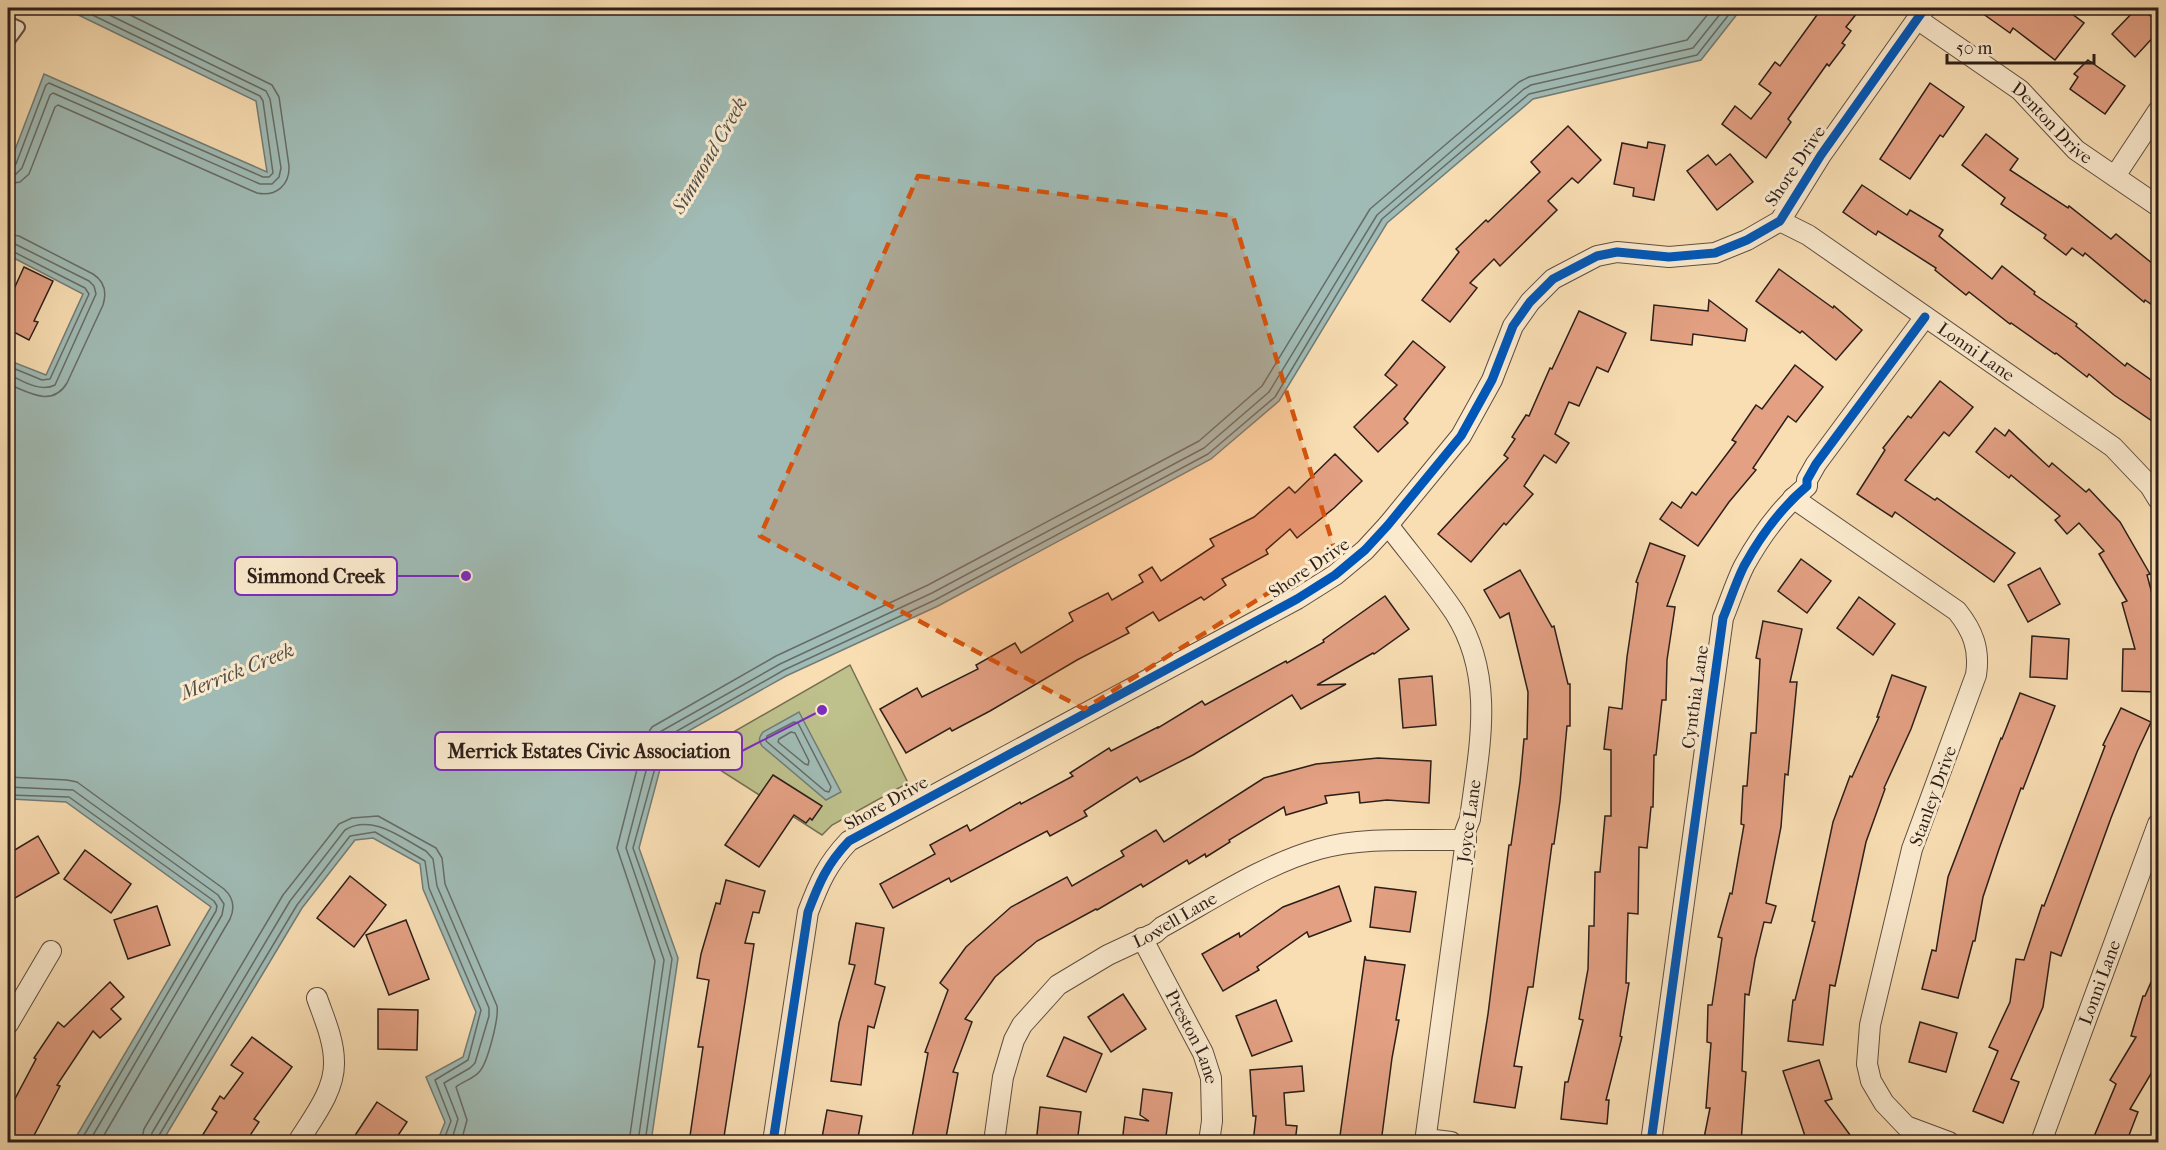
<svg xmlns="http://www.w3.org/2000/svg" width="2166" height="1150" font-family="'IM FELL French Canon',serif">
  <rect width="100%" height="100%" fill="#f9deb3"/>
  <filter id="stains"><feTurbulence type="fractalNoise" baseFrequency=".00333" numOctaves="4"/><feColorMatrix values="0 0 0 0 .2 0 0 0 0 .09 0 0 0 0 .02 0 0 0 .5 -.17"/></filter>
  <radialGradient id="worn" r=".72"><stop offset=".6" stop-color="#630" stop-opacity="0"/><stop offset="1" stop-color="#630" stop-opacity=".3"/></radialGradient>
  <polygon fill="#bec18c" stroke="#757052" stroke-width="1.5" points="850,665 908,783 832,825 822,835 695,754"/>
  <g fill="#a0bbb5" stroke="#727c77" stroke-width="1.5">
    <polygon points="64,8 1742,8 1701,60 1533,99 1387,223 1279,401 1211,459 938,606 786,676 667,743 639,848 678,958 651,1142 437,1142 445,1122 426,1077 463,1057 476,1012 423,889 420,864 373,838 355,840 302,908 162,1142 73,1142 211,907 66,802 11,799 8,805 8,360 46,375 83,294 8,255 8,168 44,74 267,172 256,101"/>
    <path d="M799,712L841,792L826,800L762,746C758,740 759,737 763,732Z"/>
  </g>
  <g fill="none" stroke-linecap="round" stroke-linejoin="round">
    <g stroke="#666c67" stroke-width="1.5">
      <polyline points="8,168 12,167 16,164 46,85 49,83 263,177 269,177 273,173 263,101 260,96 78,8"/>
      <polyline points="8,175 16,174 22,168 50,95 53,93 260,184 272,184 279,177 281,168 270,99 266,91 95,8"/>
      <path d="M8,184L20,182L29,174L55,107L58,105L257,193C276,197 290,185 289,166L279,97L272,85L116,8"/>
      <path d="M8,234L19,236L93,274C104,281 107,292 103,305L67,383C52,408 28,392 8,384"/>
      <path d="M8,243L15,244L89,281L94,286L96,294L55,385C40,393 21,380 8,374"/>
      <polyline points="8,250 12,251 85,288 89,294 50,379 42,380 8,366"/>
      <polygon points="794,722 798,723 831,787 829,792 825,791 766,741 767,736"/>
      <polygon points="791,732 795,733 809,761 808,765 805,764 778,742 779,739"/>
      <path d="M8,777L67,780L77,782L224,889C234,898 235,908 230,919L100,1142"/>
      <polyline points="8,787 73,790 218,895 224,904 222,915 89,1142"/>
      <polyline points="8,795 69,797 214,901 217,906 216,911 80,1142"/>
      <path d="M141,1142L144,1129L283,895L339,824L352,818L378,816L436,848L442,858L445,884L497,1006C499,1018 488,1061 480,1071C474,1079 463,1081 456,1087L467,1120L461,1142"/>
      <path d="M150,1142L152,1133L290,901L345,830C372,813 403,839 426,851L433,859L437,886L489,1008V1016L475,1063L470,1068L444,1083L458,1119L451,1142"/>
      <polyline points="157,1142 158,1137 297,905 350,836 375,832 425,861 429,888 481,1010 468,1060 435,1080 451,1121 443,1142"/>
      <polyline points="629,1142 655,961 617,848 645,738 652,727 776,656 928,585 1199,441 1262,386 1370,209 1519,82 1529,77 1687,40 1713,8"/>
      <polyline points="638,1142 664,960 626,848 654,740 658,733 780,664 932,593 1204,448 1269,392 1377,215 1524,89 1531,85 1693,48 1725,8"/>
      <polyline points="645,1142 672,959 633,848 663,739 784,670 935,600 1208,454 1275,397 1382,219 1529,94 1697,55 1734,8"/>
    </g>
  </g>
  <g fill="#e3a083" stroke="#2c1e19" stroke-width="1.5">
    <polygon points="1822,8 1861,8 1846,27 1851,31 1842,43 1845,45 1829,66 1827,64 1788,119 1791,122 1766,158 1722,124 1735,106 1751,119 1771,93 1759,84 1775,62 1780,66"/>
    <polygon points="1975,8 2064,8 2084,23 2055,60 2013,28 2010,33"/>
    <polygon points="2137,8 2142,8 2158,23 2158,32 2135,57 2112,34"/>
    <polygon points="2088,60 2125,86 2105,114 2070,89 2078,77 2074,74"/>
    <polygon points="1930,83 1964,107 1943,137 1940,135 1910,179 1880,159"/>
    <polygon points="1568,126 1601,160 1578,183 1572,178 1548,201 1557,210 1500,266 1494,259 1470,283 1477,288 1450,322 1422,300 1459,252 1456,249 1486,220 1488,222 1540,172 1531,162"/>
    <polygon points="1986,134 2018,159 2010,170 2068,208 2069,206 2111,239 2116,234 2158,268 2158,309 2145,300 2144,302 2085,253 2083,256 2072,248 2066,255 2044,238 2046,235 2001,204 2005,198 1962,165"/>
    <polygon points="1648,142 1665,145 1654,200 1633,196 1634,188 1614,184 1622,143 1647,148"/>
    <polygon points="1730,154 1753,182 1717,210 1687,171 1708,155 1716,165"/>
    <polygon points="1862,185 1907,215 1910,210 1943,230 1939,236 1992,279 2002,266 2035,292 2034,294 2077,324 2076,326 2125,366 2127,363 2158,385 2158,425 2114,395 2089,374 2087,377 2056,353 2055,354 2011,323 2010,324 1969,292 1966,295 1935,270 1936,268 1878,231 1876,235 1843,212"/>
    <polygon points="24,267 53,281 34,321 38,322 29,340 8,329 8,302"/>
    <polygon points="1779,269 1833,308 1834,306 1862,330 1836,360 1802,331 1800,333 1756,301"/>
    <polygon points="1709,300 1747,329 1745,341 1693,334 1692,345 1651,340 1654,305 1708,311"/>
    <polygon points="1579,311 1626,333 1608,372 1597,367 1579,406 1569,402 1555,434 1569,443 1556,463 1544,455 1524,486 1533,494 1506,525 1504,523 1471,562 1438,534 1508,458 1504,455 1515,439 1512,437 1526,415 1529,416 1550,368 1552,369"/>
    <polygon points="1413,341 1445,367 1404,419 1408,423 1378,452 1354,427 1397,385 1385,375"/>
    <polygon points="1795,365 1823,387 1796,422 1788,416 1753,468 1756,470 1729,502 1698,546 1660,519 1672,502 1681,508 1692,492 1696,495 1736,442 1732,440 1756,405 1762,409"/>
    <polygon points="1940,381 1973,407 1949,436 1944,432 1905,480 1935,500 1937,498 2015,553 1994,582 1895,512 1892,517 1857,494 1885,450 1883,448 1908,416 1911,418"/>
    <polygon points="1995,428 2005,436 2009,430 2049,467 2052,463 2086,492 2089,489 2120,522 2150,574 2147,575 2158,616 2158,692 2122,691 2123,649 2135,649 2122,603 2127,601 2099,554 2104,551 2079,523 2067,534 2055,520 2060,516 2011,475 2009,478 1976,452"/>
    <polygon points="1335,454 1362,481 1334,508 1297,538 1290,529 1266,550 1268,554 1222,579 1226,585 1204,600 1201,597 1159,621 1153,612 1126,628 1129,633 1077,660 990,711 952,731 950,728 906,753 880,709 917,688 922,697 978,669 976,665 1015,643 1021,653 1073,621 1069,613 1108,593 1112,600 1143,582 1139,575 1152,567 1161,581 1214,546 1210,539 1254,517 1289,487 1295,493"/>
    <polygon points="1650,543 1685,556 1667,606 1675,607 1667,660 1666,700 1662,700 1656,755 1654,755 1653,807 1651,807 1647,848 1639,847 1638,914 1628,913 1626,983 1629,983 1620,1036 1622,1037 1606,1100 1609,1100 1607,1124 1561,1119 1565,1082 1568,1082 1583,1020 1579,1019 1588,969 1589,926 1594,926 1595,872 1600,872 1605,816 1611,816 1611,750 1604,749 1609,707 1622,709 1627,657 1638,583 1636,582"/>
    <polygon points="1801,559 1831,581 1807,613 1778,591"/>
    <polygon points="2040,568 2060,604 2028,622 2008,585"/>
    <polygon points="1520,570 1552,627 1554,626 1568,684 1570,684 1570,726 1567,726 1560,801 1554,844 1552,844 1533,987 1528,987 1514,1066 1522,1067 1515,1108 1474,1102 1488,1014 1509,845 1511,845 1520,782 1524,739 1527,739 1528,692 1509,613 1500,618 1484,590"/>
    <polygon points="1385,596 1409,629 1374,654 1373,653 1317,685 1346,684 1301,709 1292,695 1193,755 1140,782 1137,777 1084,811 1087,816 1050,836 1047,831 951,882 949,878 893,908 880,884 935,854 930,845 967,825 970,831 1020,802 1021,804 1073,776 1070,773 1109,748 1111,751 1158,727 1158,728 1202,701 1205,705 1286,661 1287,663 1324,642 1323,640"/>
    <polygon points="1859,597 1895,624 1873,655 1837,628"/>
    <polygon points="1763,621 1802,629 1790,682 1797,682 1788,775 1785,774 1781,827 1766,903 1776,906 1771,923 1764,922 1755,959 1749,995 1745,994 1742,1071 1746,1072 1741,1143 1703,1143 1710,1108 1706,1108 1711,1043 1707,1042 1708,1005 1712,1005 1722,938 1718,937 1730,893 1732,894 1744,825 1741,824 1743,786 1747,786 1751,733 1756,733 1760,659 1756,658"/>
    <polygon points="2032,636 2069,639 2067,679 2030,677"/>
    <polygon points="1892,675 1926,687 1911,729 1884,788 1885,789 1866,842 1835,986 1830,985 1823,1045 1788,1041 1793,1000 1795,1000 1815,922 1812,921 1833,822 1850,776 1852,777 1879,717 1877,717"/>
    <polygon points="1432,676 1436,725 1403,728 1399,679"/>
    <polygon points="2020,693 2055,706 2023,789 2021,788 1999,849 1983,897 1975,941 1973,941 1958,998 1922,989 1932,950 1936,951 1948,877 2001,738 2002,739"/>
    <polygon points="2121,708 2151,722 2137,752 2111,818 2061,956 2051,952 2043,1007 2011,1079 2019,1082 2003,1123 1973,1111 1998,1051 1989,1047 2010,1002 2016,959 2024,960 2042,905 2044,906 2105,746 2103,745"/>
    <polygon points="1378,758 1431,761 1429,803 1387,800 1360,803 1359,792 1325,796 1327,803 1286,815 1284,807 1229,840 1230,842 1206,857 1205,854 1189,864 1187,860 1143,887 1141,884 1097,910 1096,909 1037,941 995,977 965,1019 972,1022 953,1072 958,1073 945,1143 911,1143 928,1053 925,1052 948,990 940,983 966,947 1011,907 1067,877 1072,886 1124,856 1121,851 1156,830 1164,842 1264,778 1316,764"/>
    <polygon points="773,775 822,806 812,820 810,818 806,823 794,815 759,867 725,845"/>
    <polygon points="38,836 59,873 8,902 8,854"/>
    <polygon points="85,850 131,884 111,913 64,879"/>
    <polygon points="350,876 386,905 354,947 317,918"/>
    <polygon points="726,880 765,891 759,913 753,912 745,943 754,944 723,1143 689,1143 703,1047 698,1047 709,980 697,978 701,954 716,903 720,904"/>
    <polygon points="1339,886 1351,921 1309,937 1307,932 1257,967 1259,970 1223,991 1202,954 1239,933 1240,937 1283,907"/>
    <polygon points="1375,887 1416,892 1410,932 1370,927"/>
    <polygon points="157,906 170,945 128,959 114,920"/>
    <polygon points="406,920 429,979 389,995 366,935"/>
    <polygon points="856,923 884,928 875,984 885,987 874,1028 868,1026 861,1085 831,1081 839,1023 855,965 849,964"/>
    <polygon points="1365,956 1366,960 1405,965 1396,1020 1399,1020 1392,1058 1381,1143 1339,1143"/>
    <polygon points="2158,966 2158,1062 2130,1109 2138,1112 2126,1143 2101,1143 2093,1139 2116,1084 2110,1080 2136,1037 2131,1036 2143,996 2145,996"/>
    <polygon points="110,982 124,997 111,1009 121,1019 100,1038 93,1031 57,1085 60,1086 30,1143 8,1143 8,1112 36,1059 34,1058 58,1022 64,1027"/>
    <polygon points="1123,994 1146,1029 1111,1052 1088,1017"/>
    <polygon points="1276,1000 1292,1041 1252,1056 1236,1016"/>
    <polygon points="378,1009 418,1010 417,1050 378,1049"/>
    <polygon points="1920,1022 1957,1033 1946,1072 1909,1062"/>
    <polygon points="252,1037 292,1067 254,1119 259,1122 245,1143 211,1143 202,1136 217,1112 212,1109 220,1096 224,1099 243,1073 231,1065"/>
    <polygon points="1064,1037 1102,1054 1086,1092 1047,1076"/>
    <polygon points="1819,1060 1832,1099 1825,1101 1856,1143 1810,1143 1805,1136 1783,1071"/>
    <polygon points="1302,1066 1304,1091 1284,1093 1286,1125 1297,1126 1295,1143 1253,1143 1256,1116 1253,1116 1250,1070"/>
    <polygon points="1143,1089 1172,1093 1165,1143 1122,1143 1125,1117 1149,1121 1140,1115"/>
    <polygon points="377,1102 407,1122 393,1143 350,1143"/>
    <polygon points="1040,1107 1081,1112 1077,1143 1036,1143"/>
    <polygon points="827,1110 862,1116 857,1143 821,1143"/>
  </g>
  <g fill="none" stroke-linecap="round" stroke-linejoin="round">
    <g stroke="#5f4e40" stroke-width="14">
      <polyline id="lane" points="8,22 19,27 8,42"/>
    </g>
    <g stroke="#5f4e40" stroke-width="22">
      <g id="street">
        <path id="s1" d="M1917,19L2020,90L2076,150L2158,206"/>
        <polyline points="2115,176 2158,111"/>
        <path id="s2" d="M1780,221L1808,235L2113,447L2150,486L2158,499"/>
        <path d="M1793,498L1957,611C1973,631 1980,649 1976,675L1912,849L1870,1025L1867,1064L1871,1081L1884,1103L1906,1126L1949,1142"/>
        <path d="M1388,525C1410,554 1435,583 1455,613C1496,678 1479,748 1470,819L1465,832L1466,840L1425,1142"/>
        <path id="s3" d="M1142,938L1203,1053L1211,1078L1212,1121L1209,1142"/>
        <polyline points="8,1024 51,951"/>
        <polyline points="1426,1139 1451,1142"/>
        <path d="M298,1142C312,1119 335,1091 334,1062C334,1040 324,1018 317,998"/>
        <path d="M773,1142L808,912C819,883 827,864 849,841L1297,599L1335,575L1365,550L1388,525L1461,436L1492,380L1513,326L1530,302L1553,279L1597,256L1617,252L1669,257L1715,253L1747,240L1780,221L1821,155L1925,8"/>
        <path id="s4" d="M994,1142L1003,1077L1014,1040L1022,1025L1058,985L1108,955L1155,933L1162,927C1213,899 1263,865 1319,849C1364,836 1419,841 1466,840"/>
        <path d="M1651,1142L1723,618C1730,601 1736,582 1744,566C1760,537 1782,507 1807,486V480L1816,464L1925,317"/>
        <path id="s5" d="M2041,1142L2158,824"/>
      </g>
    </g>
    <use href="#lane" stroke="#fbeace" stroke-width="10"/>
    <use href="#street" stroke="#fbeace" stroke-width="20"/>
    <g stroke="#fbeace" stroke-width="13">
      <g id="cycleway">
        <path d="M773,1142L808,912C819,883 827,864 849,841L1297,599L1335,575L1365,550L1388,525L1461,436L1492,380L1513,326L1530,302L1553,279L1597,256L1617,252L1669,257L1715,253L1747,240L1780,221L1821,155L1925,8"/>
        <path d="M1651,1142L1723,618C1730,601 1736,582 1744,566C1760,537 1782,507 1807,486V480L1816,464L1925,317"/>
      </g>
    </g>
    <use href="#cycleway" stroke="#0057b8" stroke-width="9"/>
  </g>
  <path fill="#d5530d" fill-opacity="0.2" stroke="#d5530d" stroke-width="4.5" stroke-dasharray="12 8" stroke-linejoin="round" d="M918,176L1233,216L1335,551L1084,709L760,536Z"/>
  <g text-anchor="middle" stroke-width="6" stroke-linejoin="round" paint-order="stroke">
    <g font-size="18" fill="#2c1e19" stroke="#fbeace">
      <text dy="6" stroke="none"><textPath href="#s1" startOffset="171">Denton Drive</textPath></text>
      <text transform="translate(1795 166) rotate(-56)" y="6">Shore Drive</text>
      <text dy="6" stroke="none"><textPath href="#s2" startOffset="236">Lonni Lane</textPath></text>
      <text transform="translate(1309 568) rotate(-34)" y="6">Shore Drive</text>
      <text transform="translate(1695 697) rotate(-82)" y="6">Cynthia Lane</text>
      <text transform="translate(1933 796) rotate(-70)" y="6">Stanley Drive</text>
      <text transform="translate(886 803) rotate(-29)" y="6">Shore Drive</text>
      <text transform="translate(1469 821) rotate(-82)" y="6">Joyce Lane</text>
      <text dy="6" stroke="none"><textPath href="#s4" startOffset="309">Lowell Lane</textPath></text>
      <text dy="6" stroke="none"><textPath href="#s5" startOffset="170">Lonni Lane</textPath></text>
      <text dy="6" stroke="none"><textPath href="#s3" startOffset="111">Preston Lane</textPath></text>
    </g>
    <g font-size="20" font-style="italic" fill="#4f4d48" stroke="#fbeace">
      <text transform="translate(709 155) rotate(-60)" y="7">Simmond Creek</text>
      <text transform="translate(237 671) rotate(-22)" y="7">Merrick Creek</text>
    </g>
  </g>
  <path fill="none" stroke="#7b2cbf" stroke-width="2" d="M466 576L397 576M822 710L742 751"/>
  <g fill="#7b2cbf" stroke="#fbeace" stroke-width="2">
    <circle cx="466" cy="576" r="6"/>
    <circle cx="822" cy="710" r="6"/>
  </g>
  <g fill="#fbeace" stroke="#7b2cbf" stroke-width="2">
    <rect x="235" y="557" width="162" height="38" rx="6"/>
    <rect x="435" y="732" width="307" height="38" rx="6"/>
  </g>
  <g font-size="20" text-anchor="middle" font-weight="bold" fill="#2c1e19">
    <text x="316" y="583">Simmond Creek</text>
    <text x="589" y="758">Merrick Estates Civic Association</text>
  </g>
  <rect width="2166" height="1150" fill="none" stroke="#f9deb3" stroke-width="30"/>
  <rect x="9" y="9" width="2148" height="1132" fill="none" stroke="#2c1e19" stroke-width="3"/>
  <rect x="15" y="15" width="2136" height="1120" fill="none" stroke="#2c1e19" stroke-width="1.5"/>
  <path d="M1947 54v9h147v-9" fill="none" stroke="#2c1e19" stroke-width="3"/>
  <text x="1956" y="54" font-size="18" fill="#2c1e19" stroke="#fbeace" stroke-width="4.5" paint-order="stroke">50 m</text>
  <rect width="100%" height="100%" filter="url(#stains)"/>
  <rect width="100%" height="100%" fill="url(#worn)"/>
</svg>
